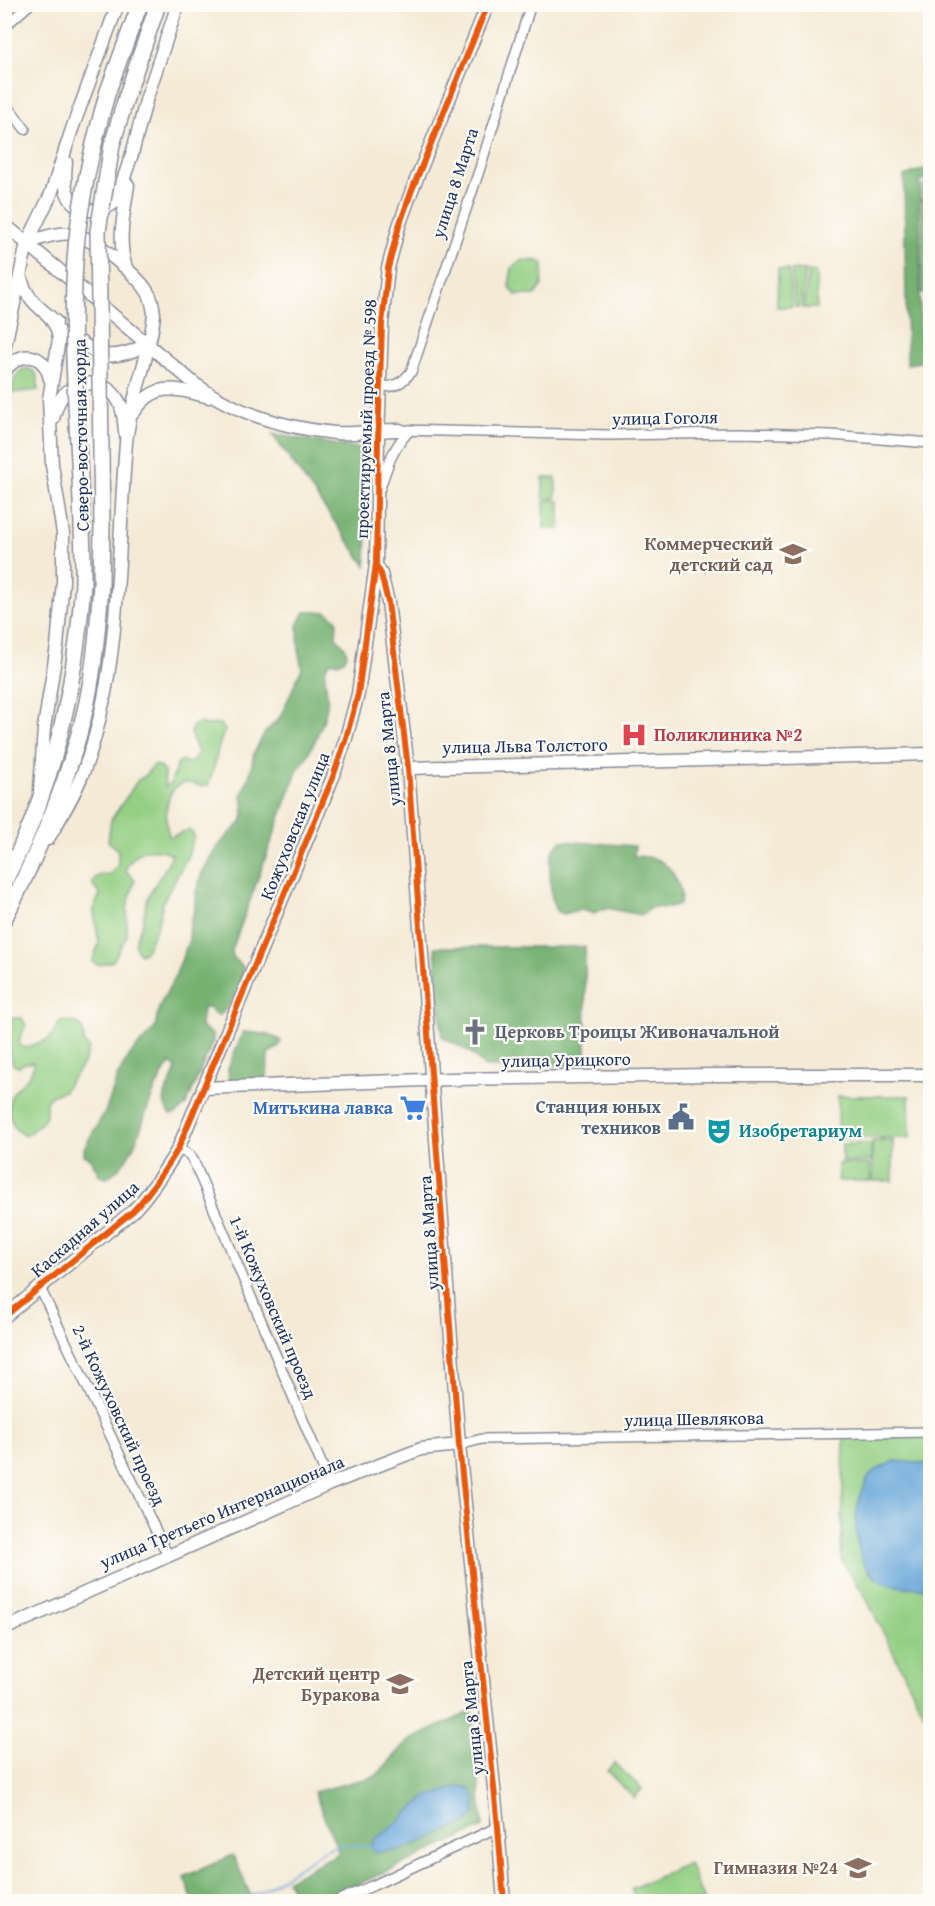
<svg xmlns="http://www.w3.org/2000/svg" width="935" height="1906" font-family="'Gentium Book Plus',serif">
  <rect width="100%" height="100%" fill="#fdfcf7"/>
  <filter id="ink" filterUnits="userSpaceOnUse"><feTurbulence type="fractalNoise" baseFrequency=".0167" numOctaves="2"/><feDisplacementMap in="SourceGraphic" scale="12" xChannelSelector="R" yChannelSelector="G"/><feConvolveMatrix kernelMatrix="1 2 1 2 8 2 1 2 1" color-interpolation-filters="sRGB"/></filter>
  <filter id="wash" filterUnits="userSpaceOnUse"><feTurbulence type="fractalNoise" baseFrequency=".008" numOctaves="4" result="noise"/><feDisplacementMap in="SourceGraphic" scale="24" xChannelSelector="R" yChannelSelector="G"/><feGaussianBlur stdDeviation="1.35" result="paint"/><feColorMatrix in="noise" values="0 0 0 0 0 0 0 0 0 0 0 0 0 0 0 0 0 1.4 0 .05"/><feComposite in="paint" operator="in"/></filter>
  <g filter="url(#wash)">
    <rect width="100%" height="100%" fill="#f5ead5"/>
    <g fill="#94cf84" stroke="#587f71" stroke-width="1.5">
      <polygon points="923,185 930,185 930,294 922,294"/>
      <polygon points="522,260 539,261 543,264 542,286 535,295 516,295 509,286 512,268"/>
      <polygon points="778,269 788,270 792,307 777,307"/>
      <polygon points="791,270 806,271 800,307 795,307"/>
      <polygon points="809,271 816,272 817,308 803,308"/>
      <path d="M26,368C39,371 38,378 38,390L11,393C14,381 14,373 26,368Z"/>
      <polygon points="543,478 556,478 556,498 551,498 551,500 560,501 560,529 544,529 544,501 548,501 548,499 543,498"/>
      <path d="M199,723L206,725L220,724L225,730C216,748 216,767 208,786C200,788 193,782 185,783C164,786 163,823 170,837L189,830L194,835L188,856L163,902L158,924L146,951L140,954C130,943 138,936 142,924C145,916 144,908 147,900C154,883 166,871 172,854C150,845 136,849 125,870L135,880L127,908V935L113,961L99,965L92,962L99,943L94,914V908L100,894L95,889L92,882L96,877L103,874L109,875L118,865V850L108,841L111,820L138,780L145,776L153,765L160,766L164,772L165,786L171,784L177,764L182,760L189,763L195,759L198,752L190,733L193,726Z"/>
      <path d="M4,1018H22L26,1025L20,1038L19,1045L26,1048C31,1045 48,1040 49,1039C54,1034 57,1026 61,1021C80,1022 84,1023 84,1043L89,1048C84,1069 74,1073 64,1091L51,1096L46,1102V1115L42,1122L26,1136C18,1134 14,1128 11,1120C0,1084 35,1086 33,1062L25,1063L19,1067L13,1065L9,1052L5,1046Z"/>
      <polygon points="838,1096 909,1096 910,1138 838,1138"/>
      <polygon points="872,1141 893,1141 893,1181 873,1181"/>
      <polygon points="842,1144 871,1144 871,1161 842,1162"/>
      <polygon points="838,1164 870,1164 871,1181 838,1181"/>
      <polygon points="930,1435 930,1726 865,1596 841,1559 844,1436"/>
      <polygon points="615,1763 642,1789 634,1798 607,1771"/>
      <polygon points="689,1863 704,1901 636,1901 631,1889"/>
    </g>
    <g fill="#77b272" stroke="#497068" stroke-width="1.5">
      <polygon points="930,167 930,179 920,181 920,333 930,343 930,360 907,364 904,176"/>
      <polygon points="272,434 369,450 366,566"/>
      <path d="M312,611L327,612L337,620L336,637L345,647L347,654L344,660L338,663L331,661C318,671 330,689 327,705C325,722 309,757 298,769L237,936L232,950L233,957L243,967C244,984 231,1005 219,1016L213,1013L210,1007L203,1008L201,1027L213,1035V1041L186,1105L176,1114L170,1115C156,1096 172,1087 176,1068L170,1063C164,1072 158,1082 154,1092C141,1121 137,1161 106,1178L100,1176L90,1158L84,1155V1148L106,1110L118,1075L129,1056L155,1028L159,1007L176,974L189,940L190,923L195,909V894L202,873L212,854L226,837L242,822L244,815L242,794L250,774L254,753L264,734L280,717L302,668L299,654L298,625L305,612Z"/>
      <path d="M561,841L635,846L634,856C642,857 651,856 658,860C672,866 684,889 680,904L666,908L652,907L641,915L606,908L594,913L581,909L564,914L556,911C550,899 547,861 554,848C556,845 559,844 561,841Z"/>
      <polygon points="435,947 585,947 586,1064 485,1067 470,1052 442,1037"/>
      <path d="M243,1032C256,1033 270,1033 281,1041L278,1048L268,1053L267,1080L241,1083L229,1081L228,1069Z"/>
      <path d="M472,1711L483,1827L324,1900C301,1905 295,1901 287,1880L339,1853L314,1792L376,1776L408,1741Z"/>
      <polygon points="233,1855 253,1901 193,1901 184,1877"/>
    </g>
    <g fill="#66a6d9" stroke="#406a9c" stroke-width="1.5">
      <path d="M895,1461L930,1464V1589C914,1587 889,1588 876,1578C852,1560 852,1511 864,1487C866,1483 868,1477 871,1474C876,1469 888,1465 895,1461Z"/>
      <polygon points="459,1787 469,1788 475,1799 475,1814 468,1822 401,1850 377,1852 372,1848 372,1843 375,1839 391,1828 426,1797"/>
    </g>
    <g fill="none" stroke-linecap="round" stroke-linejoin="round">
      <path stroke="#66a6d9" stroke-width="2" d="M232,1902L259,1893L327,1849C341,1844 358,1843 372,1848"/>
    </g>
  </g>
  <g filter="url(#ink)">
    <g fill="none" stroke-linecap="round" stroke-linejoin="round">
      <g stroke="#888c9a" stroke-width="12">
        <g id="minor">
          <polyline points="4,27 30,4"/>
          <polyline points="4,101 25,129"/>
          <path d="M380,385C393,390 403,382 411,372L479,171L531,4"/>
          <polyline points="400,430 607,435 738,433 831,435 930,443"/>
          <path d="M380,488C387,466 393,447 410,430"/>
          <polyline points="178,1149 190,1155 194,1162 330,1484"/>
          <polyline points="40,1288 168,1556"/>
          <polyline points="459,1445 482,1439 930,1432"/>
          <polyline points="335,1902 374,1885 498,1827"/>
        </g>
      </g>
      <g stroke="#888c9a" stroke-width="15">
        <g id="tertiary">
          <path d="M66,162C65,171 64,183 67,192C74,214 101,215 116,201L132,154L147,97L178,4"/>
          <path d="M4,224L195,384C235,413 286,428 335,433C356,435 378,429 400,430"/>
          <path d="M27,243C42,238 58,232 73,234C92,237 137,275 147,291C152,298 153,306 154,314C150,358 130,399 126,443C117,550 122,669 84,770C75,794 61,817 48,839"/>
          <path d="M126,268C117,241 124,213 128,185"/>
          <path d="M21,278C26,299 41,309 56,322"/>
          <path d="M69,333C99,359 112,362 148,344"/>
          <polyline points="4,350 27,243 51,194 72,129 118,4"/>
          <path d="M4,372C19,350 44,351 50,379"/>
          <path d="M134,412C156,380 176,389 209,397"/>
          <path d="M53,419C55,411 57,403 62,397C76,378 106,379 118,400C124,409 124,422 125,432"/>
          <polyline points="376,565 381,574 388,602 408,768 459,1445 498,1827 504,1902"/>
          <polyline points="408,768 930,754"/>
          <polyline points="40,791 44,728 57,646 63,581 63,533 52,465 49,399 59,339 57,329 50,317"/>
          <polyline points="203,1088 452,1079 712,1075 930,1075"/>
          <path d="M4,1317L133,1211C151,1192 164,1172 178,1149L333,777L346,738L358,694L376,564L378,440L382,324L388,268L399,226L412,190L488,4"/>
          <polyline points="4,1629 330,1484 421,1449 459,1445"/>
        </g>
      </g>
      <g stroke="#888c9a" stroke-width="18">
        <g id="trunk">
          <polyline points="108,91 140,4"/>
          <polyline points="126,98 158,4"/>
          <path d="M4,882C54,787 75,689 83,583"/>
          <path d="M4,919C40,850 70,778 87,702C95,663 98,624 101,585"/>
        </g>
      </g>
      <use href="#minor" stroke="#fff" stroke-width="9"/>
      <use href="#tertiary" stroke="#fff" stroke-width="12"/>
      <use href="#trunk" stroke="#fff" stroke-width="15"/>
      <g stroke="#888c9a" stroke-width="18" stroke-linecap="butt">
        <g id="trunk-bridge">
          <path d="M83,583C84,472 67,358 76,247C81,194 93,143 108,91"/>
          <polyline points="101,585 102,527 98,231 112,145 126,98"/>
        </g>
      </g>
      <use href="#trunk-bridge" stroke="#fff" stroke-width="15"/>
      <g stroke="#fdfcf7" stroke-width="10">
        <g id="cycleway">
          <polyline points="377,567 381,574 388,602 408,768 459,1445 498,1827 504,1902"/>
          <path d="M4,1317L133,1211C151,1192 164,1172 178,1149L333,777L346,738L358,694L376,564L378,440L382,324L388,268L399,226L412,190L488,4"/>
        </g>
      </g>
      <use href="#cycleway" stroke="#e8590c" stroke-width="6"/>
    </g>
  </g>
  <defs>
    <g id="school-bare" transform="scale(2.07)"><path d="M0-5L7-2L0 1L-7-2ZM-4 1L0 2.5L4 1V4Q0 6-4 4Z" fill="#8d6e63" stroke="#fdfcf7" stroke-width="2.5" paint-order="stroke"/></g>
    <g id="hospital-bare" transform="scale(2.07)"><path d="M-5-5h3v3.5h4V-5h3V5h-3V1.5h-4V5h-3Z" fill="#e0444e" stroke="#fdfcf7" stroke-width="2.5" paint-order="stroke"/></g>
    <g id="church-bare" transform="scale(2.07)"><path d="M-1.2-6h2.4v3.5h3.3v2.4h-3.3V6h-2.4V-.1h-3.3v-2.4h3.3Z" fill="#6b7280" stroke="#fdfcf7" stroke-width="2.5" paint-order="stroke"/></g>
    <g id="supermarket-bare" transform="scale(2.07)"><path d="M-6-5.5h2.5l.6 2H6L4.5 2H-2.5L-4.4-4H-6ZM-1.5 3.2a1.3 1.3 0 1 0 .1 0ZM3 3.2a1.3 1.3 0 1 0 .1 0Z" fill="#3f7fe0" stroke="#fdfcf7" stroke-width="2.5" paint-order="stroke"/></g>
    <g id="civic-bare" transform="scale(2.07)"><path d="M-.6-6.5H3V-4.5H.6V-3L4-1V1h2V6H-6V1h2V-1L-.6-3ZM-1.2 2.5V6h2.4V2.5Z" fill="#5c6f8a" stroke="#fdfcf7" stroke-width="2.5" paint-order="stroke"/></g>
    <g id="theatre-bare" transform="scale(2.07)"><path d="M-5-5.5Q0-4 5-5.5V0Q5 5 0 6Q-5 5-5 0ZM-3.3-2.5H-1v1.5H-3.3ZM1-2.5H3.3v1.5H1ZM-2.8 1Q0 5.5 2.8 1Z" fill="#0f9aa8" stroke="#fdfcf7" stroke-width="2.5" paint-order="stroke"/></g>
  </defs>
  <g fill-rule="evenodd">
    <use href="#school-bare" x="793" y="554"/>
    <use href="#hospital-bare" x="634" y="735"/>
    <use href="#church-bare" x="475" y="1032"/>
    <use href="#supermarket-bare" x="413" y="1108"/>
    <use href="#civic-bare" x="681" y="1117"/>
    <use href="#theatre-bare" x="719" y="1131"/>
    <use href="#school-bare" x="400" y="1684"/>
    <use href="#school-bare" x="858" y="1868"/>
  </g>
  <g text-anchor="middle" stroke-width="4.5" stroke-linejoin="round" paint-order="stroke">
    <g font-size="18" fill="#1b2f5e" stroke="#fdfcf7">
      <text transform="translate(455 183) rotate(-72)" y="6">улица 8 Марта</text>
      <text transform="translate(665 418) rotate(-1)" y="6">улица Гоголя</text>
      <text transform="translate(366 419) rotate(-88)" y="6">проектируемый проезд № 598</text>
      <text transform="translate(81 435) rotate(-91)" y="6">Северо-восточная хорда</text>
      <text transform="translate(525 746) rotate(-1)" y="6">улица Льва Толстого</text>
      <text transform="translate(389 749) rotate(-96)" y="6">улица 8 Марта</text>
      <text transform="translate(295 826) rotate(-68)" y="6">Кожуховская улица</text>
      <text transform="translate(566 1060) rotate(-1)" y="6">улица Урицкого</text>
      <text transform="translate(85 1229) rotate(-41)" y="6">Каскадная улица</text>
      <text transform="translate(429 1233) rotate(-94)" y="6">улица 8 Марта</text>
      <text transform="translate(273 1307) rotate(67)" y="6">1-й Кожуховский проезд</text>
      <text transform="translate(119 1415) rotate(65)" y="6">2-й Кожуховский проезд</text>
      <text transform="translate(694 1419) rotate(-1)" y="6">улица Шевлякова</text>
      <text transform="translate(222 1512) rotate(-23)" y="6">улица Третьего Интернационала</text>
      <text transform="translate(472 1718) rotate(-96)" y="6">улица 8 Марта</text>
    </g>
    <g font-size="18" font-weight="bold" fill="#785e54" stroke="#fdfcf7" text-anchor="end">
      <text x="773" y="550">Коммерческий<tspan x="773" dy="21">детский сад</tspan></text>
      <text x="380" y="1680">Детский центр<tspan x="380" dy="21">Буракова</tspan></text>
      <text x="838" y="1874">Гимназия №24</text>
    </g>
    <g font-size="18" font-weight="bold" fill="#be3a42" stroke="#fdfcf7" text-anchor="start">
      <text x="654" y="741">Поликлиника №2</text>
    </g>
    <g font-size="18" font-weight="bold" fill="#5b616d" stroke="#fdfcf7" text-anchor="start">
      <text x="495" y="1038">Церковь Троицы Живоначальной</text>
    </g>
    <g font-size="18" font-weight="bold" fill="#4e5e75" stroke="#fdfcf7" text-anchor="end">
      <text x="661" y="1113">Станция юных<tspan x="661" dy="21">техников</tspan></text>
    </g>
    <g font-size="18" font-weight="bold" fill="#366cbe" stroke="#fdfcf7" text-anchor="end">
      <text x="393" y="1114">Митькина лавка</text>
    </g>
    <g font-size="18" font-weight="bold" fill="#0d838f" stroke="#fdfcf7" text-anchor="start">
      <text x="739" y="1137">Изобретариум</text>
    </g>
  </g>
  <rect width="935" height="1906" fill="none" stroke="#fdfcf7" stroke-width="24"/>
</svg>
